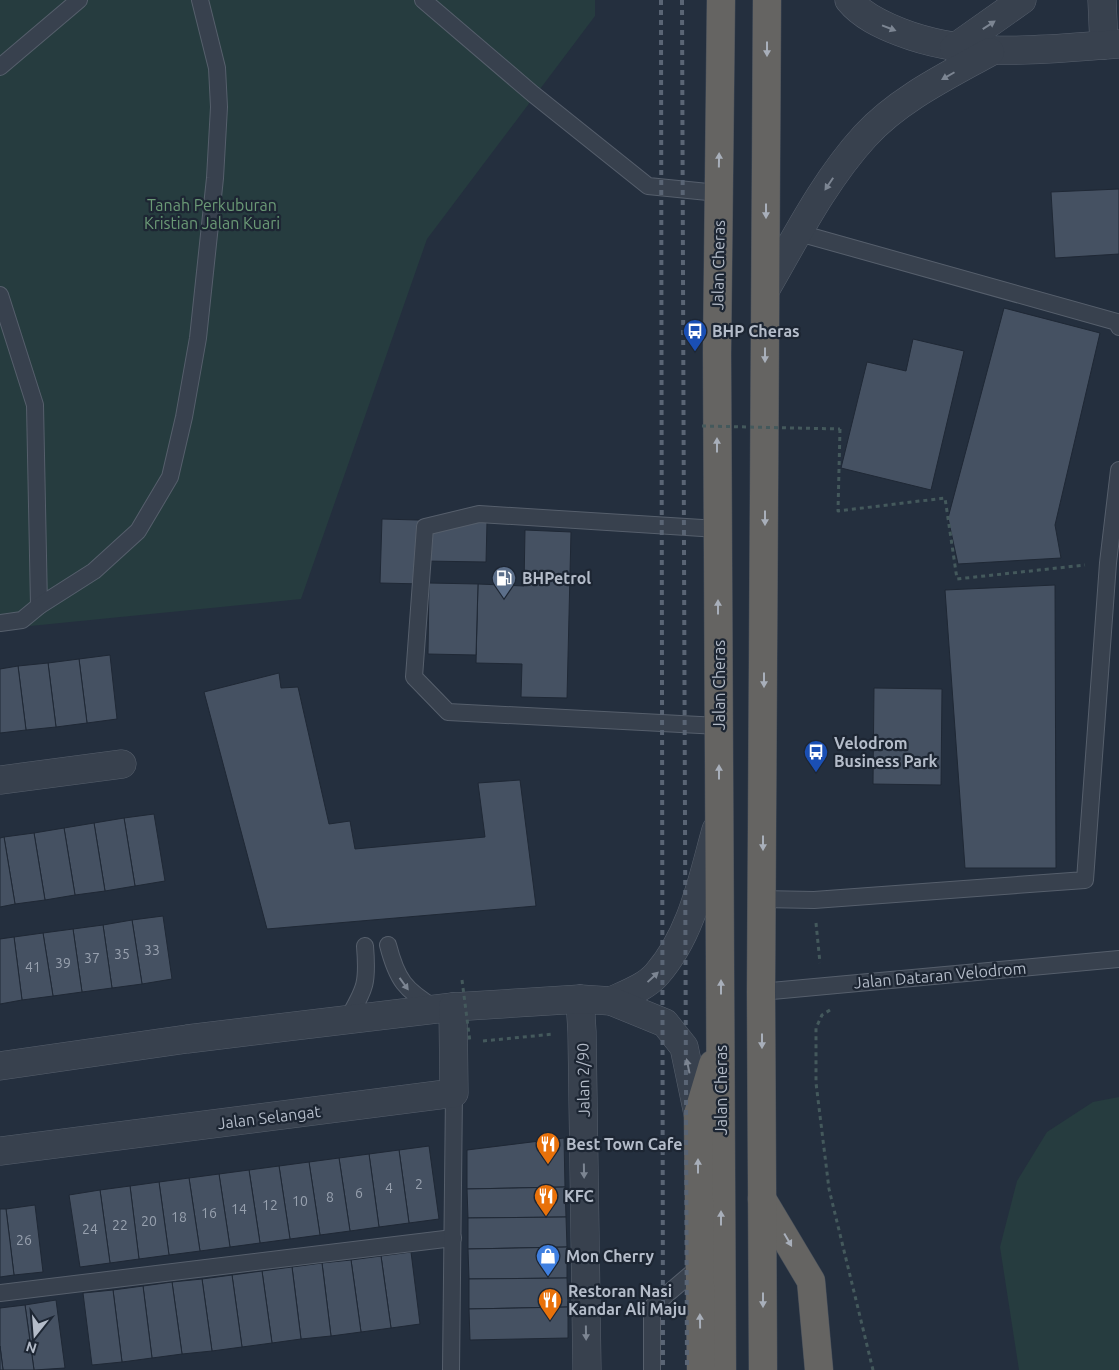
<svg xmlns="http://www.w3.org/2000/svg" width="1119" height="1370" font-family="Ubuntu,sans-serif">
  <rect width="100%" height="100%" fill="#242f3e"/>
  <g fill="#263c3f">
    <polygon points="0,0 595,0 595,16 427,239 301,599 0,629"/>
    <polygon points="1119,1097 1119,1370 1019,1370 1000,1247 1017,1181 1047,1132 1093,1102"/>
  </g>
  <g fill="#455162" stroke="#1f2835">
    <polygon points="1119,189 1119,254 1055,258 1051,192"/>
    <polygon points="1004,308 1100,333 1055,525 1061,558 958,564 948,518"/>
    <polygon points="913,339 964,351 931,490 841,468 867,362 906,371"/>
    <polygon points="382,519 487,522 486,562 424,561 423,584 380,583"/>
    <polygon points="525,530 571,532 567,698 521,697 522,664 476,663 478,584 524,586"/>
    <polygon points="429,583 478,584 476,655 428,654"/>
    <polygon points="1055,585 1056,868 965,868 945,590"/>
    <polygon points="110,655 117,719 87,723 79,659"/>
    <polygon points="79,659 87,723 56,727 48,663"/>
    <polygon points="48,663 56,727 26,730 18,666"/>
    <polygon points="18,666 26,730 0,733 0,669"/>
    <polygon points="279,673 281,688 298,687 329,824 350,821 355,849 485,837 478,783 520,780 536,906 267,929 204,692"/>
    <polygon points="874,688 942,689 941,785 873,784"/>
    <polygon points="154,814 165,881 135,886 124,818"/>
    <polygon points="124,818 135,886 105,891 94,823"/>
    <polygon points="94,823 105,891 75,895 64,828"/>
    <polygon points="64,828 75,895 45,900 34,833"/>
    <polygon points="34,833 45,900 15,904 4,837"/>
    <polygon points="4,837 15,904 0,907 0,838"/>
    <polygon points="163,916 172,979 142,984 132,920"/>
    <polygon points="132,920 142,984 112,988 103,925"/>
    <polygon points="103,925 112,988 82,992 73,929"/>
    <polygon points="73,929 82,992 53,996 43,933"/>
    <polygon points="43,933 53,996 22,1000 14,937"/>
    <polygon points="14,937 22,1000 0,1004 0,939"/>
    <polygon points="564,1138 565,1187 467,1189 467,1150"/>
    <polygon points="429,1146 439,1219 409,1223 399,1150"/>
    <polygon points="399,1150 409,1223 379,1227 369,1154"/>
    <polygon points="369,1154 379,1227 350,1231 339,1158"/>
    <polygon points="339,1158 350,1231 320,1235 309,1162"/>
    <polygon points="309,1162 320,1235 290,1239 279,1166"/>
    <polygon points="279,1166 290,1239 260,1243 249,1170"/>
    <polygon points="249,1170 260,1243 230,1247 219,1174"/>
    <polygon points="219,1174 230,1247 200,1251 189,1178"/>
    <polygon points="189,1178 200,1251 169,1255 159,1182"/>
    <polygon points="159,1182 169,1255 139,1259 130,1186"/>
    <polygon points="130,1186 139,1259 110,1263 100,1190"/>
    <polygon points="565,1187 566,1217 468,1218 467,1189"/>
    <polygon points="100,1190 110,1263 80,1267 69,1195"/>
    <polygon points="35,1205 43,1272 14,1275 6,1209"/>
    <polygon points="0,1209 6,1209 14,1275 0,1277"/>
    <polygon points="566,1217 567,1247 468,1249 468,1218"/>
    <polygon points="567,1247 567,1278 469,1279 468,1249"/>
    <polygon points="411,1252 420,1324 391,1328 381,1256"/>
    <polygon points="381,1256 391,1328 361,1332 351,1260"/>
    <polygon points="351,1260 361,1332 331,1336 322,1263"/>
    <polygon points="322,1263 331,1336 301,1339 292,1267"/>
    <polygon points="292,1267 301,1339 272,1343 262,1271"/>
    <polygon points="262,1271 272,1343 242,1347 232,1275"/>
    <polygon points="232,1275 242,1347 212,1351 202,1279"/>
    <polygon points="567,1278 568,1307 469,1309 469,1279"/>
    <polygon points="202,1279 212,1351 182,1354 172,1282"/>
    <polygon points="172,1282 182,1354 152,1358 143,1286"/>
    <polygon points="143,1286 152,1358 122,1362 113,1290"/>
    <polygon points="113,1290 122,1362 92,1365 83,1293"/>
    <polygon points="56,1300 65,1368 34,1370 25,1305"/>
    <polygon points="25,1305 34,1370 3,1370 0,1346 0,1308"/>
    <polygon points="568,1307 568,1338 470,1340 469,1309"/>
    <polygon points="0,1346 3,1370 0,1370"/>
  </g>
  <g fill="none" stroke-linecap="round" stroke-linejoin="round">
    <g stroke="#565f6c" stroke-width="18">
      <g id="service">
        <polyline points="423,0 533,94 648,186 718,193"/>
        <polyline points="0,67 79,0"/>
        <polyline points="799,233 1117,322 1119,327"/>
        <polyline points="0,295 35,405 39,606"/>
        <polyline points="718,529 479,514 425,527 414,677 448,712 719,726"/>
        <polyline points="0,623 22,620 39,606 94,571 138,531 170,477 184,417 198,338 215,178 219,107 217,68 200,0"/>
        <polyline points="762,899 814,900 1085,880 1108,563 1119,470"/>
        <path d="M388,945C397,980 405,990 435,1008"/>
        <polyline points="761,992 1119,959"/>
        <path d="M347,1020C366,988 368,982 365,946"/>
        <polyline points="0,1293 453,1238"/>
        <polyline points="451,1370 454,1093"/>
        <polyline points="652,1370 652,1307 699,1267"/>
      </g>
    </g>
    <g stroke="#565f6c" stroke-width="29">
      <g id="minor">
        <polyline points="1102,0 1104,45"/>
        <polyline points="0,780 122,764"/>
        <polyline points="580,999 582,1032 587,1370"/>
        <path d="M611,1001C626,994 646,987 657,974C692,934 702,880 716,830"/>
        <polyline points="0,1066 187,1039 453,1007 580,999 611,1001 665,1023 684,1047 698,1114"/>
        <polyline points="0,1151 454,1093 453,1007"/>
      </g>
    </g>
    <g stroke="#565f6c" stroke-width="29">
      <g id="tertiary">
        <path d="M849,0C862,16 882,25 900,32C972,60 1044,49 1119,44"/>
        <polyline points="954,48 1022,0"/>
        <path d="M766,289C796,237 824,181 865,136C899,99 947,76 990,52"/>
      </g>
    </g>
    <g stroke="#434c59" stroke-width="29">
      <g id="trunk">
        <polyline points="721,0 717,353 722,1370"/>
        <polyline points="762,1199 811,1281 819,1370"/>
        <polyline points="701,1370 698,1114 713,1064"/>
        <polyline points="763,1370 761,992 767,0"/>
      </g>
    </g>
    <g stroke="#44595c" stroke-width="3" stroke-dasharray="4 4" stroke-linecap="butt">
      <polyline points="840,429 838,511 945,498 957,579 1085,565"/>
      <polyline points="816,923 820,963"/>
      <polyline points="830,1010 822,1015 816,1028 816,1083 829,1189 873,1370"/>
      <polyline points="483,1041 554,1034"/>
    </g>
    <use href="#service" stroke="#38414e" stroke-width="16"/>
    <use href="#minor" stroke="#38414e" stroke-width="28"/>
    <use href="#tertiary" stroke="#38414e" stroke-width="28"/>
    <use href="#trunk" stroke="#656462" stroke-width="28"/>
    <g stroke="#5a6575" stroke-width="4" stroke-dasharray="5 5" stroke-linecap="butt">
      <polyline points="661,0 663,1370"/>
      <polyline points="682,0 687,1370"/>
    </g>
    <g stroke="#44595c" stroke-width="3" stroke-dasharray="4 4" stroke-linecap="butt">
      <polyline points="702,426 840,429"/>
      <polyline points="462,980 470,1042"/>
    </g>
  </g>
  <defs><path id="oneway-solid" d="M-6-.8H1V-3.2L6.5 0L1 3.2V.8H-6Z" transform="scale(1.25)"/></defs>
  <g fill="#7c8592">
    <use href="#oneway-solid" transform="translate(989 25) rotate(-33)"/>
    <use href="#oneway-solid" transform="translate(889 28) rotate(21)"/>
    <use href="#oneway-solid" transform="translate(948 76) rotate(150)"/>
    <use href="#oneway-solid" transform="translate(829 184) rotate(124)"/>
    <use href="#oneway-solid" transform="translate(653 977) rotate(-43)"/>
    <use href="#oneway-solid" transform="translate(404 984) rotate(54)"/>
    <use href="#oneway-solid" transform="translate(688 1066) rotate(-102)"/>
    <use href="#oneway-solid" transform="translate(584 1171) rotate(89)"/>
    <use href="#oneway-solid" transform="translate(586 1333) rotate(89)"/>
  </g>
  <g fill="#a8afba">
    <use href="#oneway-solid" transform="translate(767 49) rotate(90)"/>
    <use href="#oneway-solid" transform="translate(719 160) rotate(-89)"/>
    <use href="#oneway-solid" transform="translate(766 211) rotate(90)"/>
    <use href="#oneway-solid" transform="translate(765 355) rotate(90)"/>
    <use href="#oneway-solid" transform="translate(717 445) rotate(-90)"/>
    <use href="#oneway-solid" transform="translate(765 518) rotate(90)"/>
    <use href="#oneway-solid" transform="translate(718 607) rotate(-90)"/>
    <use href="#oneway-solid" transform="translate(764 680) rotate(90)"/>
    <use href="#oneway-solid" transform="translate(719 772) rotate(-90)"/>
    <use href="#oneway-solid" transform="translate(763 843) rotate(90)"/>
    <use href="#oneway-solid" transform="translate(721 987) rotate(-90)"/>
    <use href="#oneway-solid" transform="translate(762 1041) rotate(90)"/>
    <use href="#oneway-solid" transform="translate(698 1166) rotate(-90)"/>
    <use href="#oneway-solid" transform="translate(721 1218) rotate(-90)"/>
    <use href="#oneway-solid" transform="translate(788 1240) rotate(60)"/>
    <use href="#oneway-solid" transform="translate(763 1300) rotate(90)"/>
    <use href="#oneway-solid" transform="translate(700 1321) rotate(-91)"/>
  </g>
  <defs>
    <g id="bus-pin" transform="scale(1.25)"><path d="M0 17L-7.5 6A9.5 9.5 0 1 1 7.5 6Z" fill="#1a4fb4" stroke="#1d2633"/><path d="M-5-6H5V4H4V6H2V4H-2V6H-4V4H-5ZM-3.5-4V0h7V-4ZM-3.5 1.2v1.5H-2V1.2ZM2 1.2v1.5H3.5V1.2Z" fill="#fff"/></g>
    <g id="fuel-pin" transform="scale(1.25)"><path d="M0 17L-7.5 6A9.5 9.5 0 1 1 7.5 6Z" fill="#5c6f8a" stroke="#1d2633"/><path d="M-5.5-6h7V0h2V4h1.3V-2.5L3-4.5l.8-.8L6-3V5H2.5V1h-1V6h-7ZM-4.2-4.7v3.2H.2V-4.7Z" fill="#fff"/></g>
    <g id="restaurant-pin" transform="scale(1.25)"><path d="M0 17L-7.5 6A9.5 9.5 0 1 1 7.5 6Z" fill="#e8710a" stroke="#1d2633"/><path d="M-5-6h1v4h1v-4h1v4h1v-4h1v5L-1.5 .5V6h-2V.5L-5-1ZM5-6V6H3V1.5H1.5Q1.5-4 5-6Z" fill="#fff"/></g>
    <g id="shop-pin" transform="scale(1.25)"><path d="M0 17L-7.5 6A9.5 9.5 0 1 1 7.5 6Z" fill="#3f7fe0" stroke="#1d2633"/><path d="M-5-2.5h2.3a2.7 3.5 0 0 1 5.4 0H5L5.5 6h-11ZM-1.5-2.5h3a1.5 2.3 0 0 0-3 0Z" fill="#fff"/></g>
  </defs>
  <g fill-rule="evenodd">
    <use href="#bus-pin" x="695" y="331"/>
    <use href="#fuel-pin" x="504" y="578"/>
    <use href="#bus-pin" x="816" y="752"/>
    <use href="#restaurant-pin" x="548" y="1144"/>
    <use href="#restaurant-pin" x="546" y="1196"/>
    <use href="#shop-pin" x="548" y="1256"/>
    <use href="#restaurant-pin" x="550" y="1300"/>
  </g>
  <g text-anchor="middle" stroke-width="4.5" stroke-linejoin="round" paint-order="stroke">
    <g font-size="14" fill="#98a1af">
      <text x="152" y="955">33</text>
      <text x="122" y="959">35</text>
      <text x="92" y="963">37</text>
      <text x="63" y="968">39</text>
      <text x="33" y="972">41</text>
      <text x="419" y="1189">2</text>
      <text x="389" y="1193">4</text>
      <text x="359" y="1198">6</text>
      <text x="330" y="1202">8</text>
      <text x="300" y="1206">10</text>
      <text x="270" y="1210">12</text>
      <text x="239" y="1214">14</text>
      <text x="209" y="1218">16</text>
      <text x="179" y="1222">18</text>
      <text x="149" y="1226">20</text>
      <text x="120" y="1230">22</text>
      <text x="90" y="1234">24</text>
      <text x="24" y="1245">26</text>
    </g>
    <g font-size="16" fill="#6b9a76" stroke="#1d2633">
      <text x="212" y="211">Tanah Perkuburan<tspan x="212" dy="18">Kristian Jalan Kuari</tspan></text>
    </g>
    <g font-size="16" fill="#b4bcc9" stroke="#1d2633">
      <text transform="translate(718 265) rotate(-89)" y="6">Jalan Cheras</text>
      <text transform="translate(719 685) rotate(-90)" y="6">Jalan Cheras</text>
      <text transform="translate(940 975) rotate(-5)" y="6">Jalan Dataran Velodrom</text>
      <text transform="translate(583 1080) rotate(-91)" y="6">Jalan 2/90</text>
      <text transform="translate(721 1090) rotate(-90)" y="6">Jalan Cheras</text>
      <text transform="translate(269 1117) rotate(-7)" y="6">Jalan Selangat</text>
    </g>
    <g font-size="16" font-weight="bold" fill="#b4bcc9" stroke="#1d2633" text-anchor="start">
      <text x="712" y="337">BHP Cheras</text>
      <text x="522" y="584">BHPetrol</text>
      <text x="834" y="749">Velodrom<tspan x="834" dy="18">Business Park</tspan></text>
      <text x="566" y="1150">Best Town Cafe</text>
      <text x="564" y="1202">KFC</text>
      <text x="566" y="1262">Mon Cherry</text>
      <text x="568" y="1297">Restoran Nasi<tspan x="568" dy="18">Kandar Ali Maju</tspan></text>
    </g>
  </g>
  <g transform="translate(35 1335) rotate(197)" stroke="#1d2633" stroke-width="4" paint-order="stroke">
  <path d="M0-4L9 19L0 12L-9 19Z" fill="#b4bcc9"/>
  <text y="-8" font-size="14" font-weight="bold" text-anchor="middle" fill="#b4bcc9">N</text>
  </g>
</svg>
